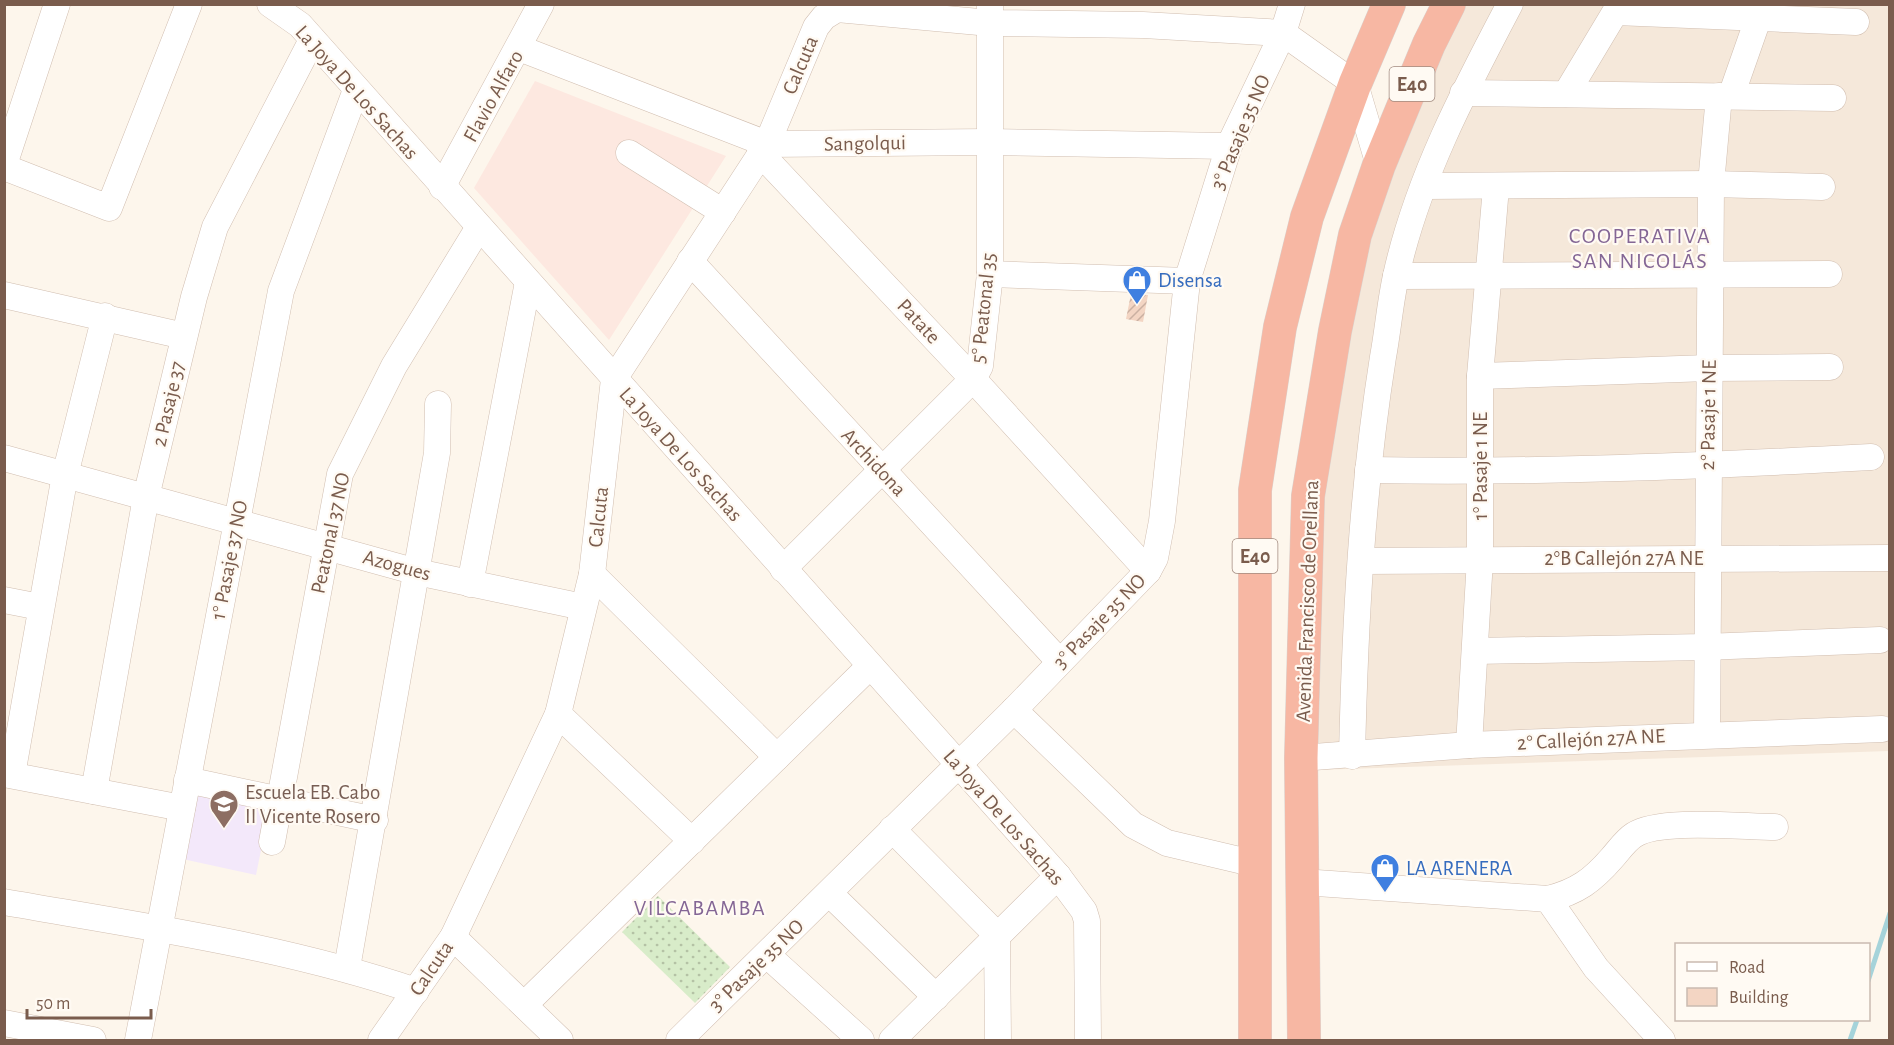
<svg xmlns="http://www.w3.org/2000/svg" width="1894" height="1045" font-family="'Alegreya Sans',sans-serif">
  <defs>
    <pattern id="grass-dots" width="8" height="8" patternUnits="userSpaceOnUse" patternTransform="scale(1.5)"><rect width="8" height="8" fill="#d8ecc9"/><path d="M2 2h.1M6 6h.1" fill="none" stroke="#b4c2a5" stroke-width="1.8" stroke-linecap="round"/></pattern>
    <pattern id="building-hatch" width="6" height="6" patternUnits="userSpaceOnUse" patternTransform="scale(1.5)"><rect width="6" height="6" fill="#f3d5c3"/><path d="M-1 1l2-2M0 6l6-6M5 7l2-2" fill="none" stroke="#cab0a1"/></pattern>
  </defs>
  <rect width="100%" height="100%" fill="#fdf6ec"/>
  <polygon fill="#f5e8da" points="1456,5 1889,5 1889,751 1317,770 1322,497 1373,180"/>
  <polygon fill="#fde8e0" points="535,81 726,156 609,340 474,188"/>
  <polygon fill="#f3e8fa" points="191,785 271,801 256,875 178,858"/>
  <polygon fill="url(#grass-dots)" points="658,896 730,967 695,1003 622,932"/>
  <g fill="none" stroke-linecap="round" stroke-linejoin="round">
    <g stroke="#a5d3da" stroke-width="5">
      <polyline points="1868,981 1890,913"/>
      <polyline points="1850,1040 1857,1020"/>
    </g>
  </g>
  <polygon fill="url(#building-hatch)" points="1131,294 1148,295 1143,322 1126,319"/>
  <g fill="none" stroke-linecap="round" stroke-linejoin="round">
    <g stroke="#d1beb0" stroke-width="27">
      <g id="minor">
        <polyline points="270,4 300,25 1058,876 1084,911 1087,921 1088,1040"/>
        <polyline points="1292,4 1283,33 1355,84 1379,165"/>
        <polyline points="1616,12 1856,22"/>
        <polyline points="519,48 767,144 989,142 1229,146"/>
        <polyline points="1463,93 1833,98"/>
        <polyline points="1566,94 1620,4"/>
        <polyline points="1731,96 1758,19"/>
        <polyline points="629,153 723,212"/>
        <polyline points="760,153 973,379 1148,571"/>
        <polyline points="4,165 57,4"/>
        <polyline points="4,167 109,208 189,4"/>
        <polyline points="1424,186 1711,184 1822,187"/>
        <polyline points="442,187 541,4"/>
        <polyline points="690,261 1059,661"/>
        <polyline points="990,274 1187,281"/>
        <polyline points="1396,276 1829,274"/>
        <polyline points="4,295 184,336"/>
        <polyline points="1480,376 1708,368 1830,367"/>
        <polyline points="4,458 417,572 583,607"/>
        <path d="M1368,470C1536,473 1703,466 1871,457"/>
        <polyline points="1361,561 1888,558"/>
        <polyline points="783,569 973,379 980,366 990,274 990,4"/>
        <polyline points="592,574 777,757"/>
        <polyline points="470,584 528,282"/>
        <polyline points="4,600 40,607"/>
        <polyline points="1475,651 1705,647 1880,640"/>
        <polyline points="1014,710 1133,825 1167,843 1256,864"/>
        <polyline points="558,714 692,841"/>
        <polyline points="1707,734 1711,184 1719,96"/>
        <polyline points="1469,745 1480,559 1480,376 1496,187"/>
        <path d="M1352,756C1355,623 1362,489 1383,357C1388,330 1390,303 1396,276C1417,180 1464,91 1510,4"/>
        <polyline points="1301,758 1469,745 1882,729"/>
        <polyline points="4,774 182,808"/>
        <polyline points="12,775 65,475 105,316"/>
        <polyline points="187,780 375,820"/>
        <polyline points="94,791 146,497 194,297 215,227 312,40"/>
        <polyline points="892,829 997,935 998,1040"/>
        <polyline points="272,842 340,474 394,366 479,227"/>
        <path d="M1302,882L1548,899C1577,892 1593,880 1612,858C1619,850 1626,840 1634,835C1659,818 1743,827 1775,827"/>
        <polyline points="829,893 936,997"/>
        <polyline points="1548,899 1596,968 1662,1040"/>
        <path d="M4,902C142,926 283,946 416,991"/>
        <polyline points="453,937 560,1040"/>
        <polyline points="767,955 861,1040"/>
        <polyline points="347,968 437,453 438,404"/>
        <polyline points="524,1005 870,666"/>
        <polyline points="4,1023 93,1040"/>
        <polyline points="138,1040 281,291 356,90"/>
        <polyline points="381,1040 453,937 558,714 592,574 614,379 767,144 816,27 824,17 837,9 990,23 1143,25 1283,33 1229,146 1187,281 1162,521 1155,558 1148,571 1014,710 679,1040"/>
        <polyline points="892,1040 1058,876"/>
      </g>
    </g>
    <g stroke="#dad1cd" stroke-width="34">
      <g id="highway">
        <polyline points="1255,1040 1255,490 1280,327 1307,217 1355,84 1389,4"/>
        <polyline points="1304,1040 1301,758 1308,496 1335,331 1355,235 1379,165 1429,44 1449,4"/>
      </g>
    </g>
    <use href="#minor" stroke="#fff" stroke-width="26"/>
    <use href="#highway" stroke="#f7b7a3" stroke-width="33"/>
  </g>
  <defs>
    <g id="shop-pin" transform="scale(1.5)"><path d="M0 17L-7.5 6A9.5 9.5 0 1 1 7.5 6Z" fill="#3f7fe0" stroke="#fffaf3"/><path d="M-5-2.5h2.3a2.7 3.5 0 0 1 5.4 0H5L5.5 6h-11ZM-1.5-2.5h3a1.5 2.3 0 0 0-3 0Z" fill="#fff"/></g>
    <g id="school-pin" transform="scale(1.5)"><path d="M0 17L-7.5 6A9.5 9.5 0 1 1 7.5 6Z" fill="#8d6e63" stroke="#fffaf3"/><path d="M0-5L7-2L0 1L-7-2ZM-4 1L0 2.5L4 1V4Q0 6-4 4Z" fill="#fff"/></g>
  </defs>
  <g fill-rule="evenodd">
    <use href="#shop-pin" x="1137" y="280"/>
    <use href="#school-pin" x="224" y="804"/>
    <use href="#shop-pin" x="1385" y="868"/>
  </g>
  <g text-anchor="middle" stroke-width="4.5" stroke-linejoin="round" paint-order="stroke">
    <g fill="#fffaf3" stroke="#a28b7f" stroke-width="1.5">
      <rect x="1389.5" y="67" width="45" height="34" rx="4.5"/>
      <rect x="1232.5" y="539" width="45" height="34" rx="4.5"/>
    </g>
    <g font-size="20" font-weight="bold" fill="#7a5c4d">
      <text x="1412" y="91">E40</text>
      <text x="1255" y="563">E40</text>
    </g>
    <g font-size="21" fill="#7a5c4d" stroke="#fffaf3">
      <text transform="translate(800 65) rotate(-67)" y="7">Calcuta</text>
      <text transform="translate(357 92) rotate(48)" y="7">La Joya De Los Sachas</text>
      <text transform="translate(493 96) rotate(-61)" y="7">Flavio Alfaro</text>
      <text transform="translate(1240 132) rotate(-67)" y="7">3° Pasaje 35 NO</text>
      <text transform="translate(865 143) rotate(-1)" y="7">Sangolqui</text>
      <text transform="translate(983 308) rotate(-84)" y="7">5° Peatonal 35</text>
      <text transform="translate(919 321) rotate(47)" y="7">Patate</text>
      <text transform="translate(168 404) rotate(-77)" y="7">2 Pasaje 37</text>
      <text transform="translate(1708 415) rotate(-89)" y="7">2° Pasaje 1 NE</text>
      <text transform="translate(681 454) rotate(48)" y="7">La Joya De Los Sachas</text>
      <text transform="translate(874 462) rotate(47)" y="7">Archidona</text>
      <text transform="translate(1480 466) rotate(-90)" y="7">1° Pasaje 1 NE</text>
      <text transform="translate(598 517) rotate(-84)" y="7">Calcuta</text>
      <text transform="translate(330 533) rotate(-78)" y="7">Peatonal 37 NO</text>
      <text x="1624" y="565">2°B Callejón 27A NE</text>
      <text transform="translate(229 560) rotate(-79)" y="7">1° Pasaje 37 NO</text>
      <text transform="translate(397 565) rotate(15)" y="7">Azogues</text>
      <text transform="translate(1307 601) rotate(-88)" y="7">Avenida Francisco de Orellana</text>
      <text transform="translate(1099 621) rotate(-46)" y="7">3° Pasaje 35 NO</text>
      <text transform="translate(1591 739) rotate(-3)" y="7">2° Callejón 27A NE</text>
      <text transform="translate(1004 817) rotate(49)" y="7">La Joya De Los Sachas</text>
      <text transform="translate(756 965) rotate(-44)" y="7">3° Pasaje 35 NO</text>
      <text transform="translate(431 968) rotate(-56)" y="7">Calcuta</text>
    </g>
    <g font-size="21" fill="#366cbe" stroke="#fffaf3" text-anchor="start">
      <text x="1158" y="287">Disensa</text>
      <text x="1406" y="875">LA ARENERA</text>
    </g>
    <g font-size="21" fill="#785e54" stroke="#fffaf3" text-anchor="start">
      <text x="245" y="799">Escuela EB. Cabo<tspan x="245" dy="24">II Vicente Rosero</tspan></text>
    </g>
    <g font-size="22" letter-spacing="1.5" fill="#846695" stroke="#fffaf3">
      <text x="1640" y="243">COOPERATIVA<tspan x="1640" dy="25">SAN NICOLÁS</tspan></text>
      <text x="700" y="915">VILCABAMBA</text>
    </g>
  </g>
  <rect width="1894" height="1045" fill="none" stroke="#7a5c4d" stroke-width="12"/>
  <rect x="1675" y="943" width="195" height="78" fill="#fffaf3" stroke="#cabbb1" stroke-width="1.5"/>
  <rect x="1687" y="962" width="30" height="9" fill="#ffffff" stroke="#cabbb1" stroke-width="1.5"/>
  <text x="1729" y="973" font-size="18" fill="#7a5c4d">Road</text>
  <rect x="1687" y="988" width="30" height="18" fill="#f3d5c3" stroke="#cabbb1" stroke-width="1.5"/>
  <text x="1729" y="1003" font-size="18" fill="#7a5c4d">Building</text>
  <path d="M27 1009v9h124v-9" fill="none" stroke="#7a5c4d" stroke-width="3"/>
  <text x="36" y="1009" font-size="18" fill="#7a5c4d" stroke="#fffaf3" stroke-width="4.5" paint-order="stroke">50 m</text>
</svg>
